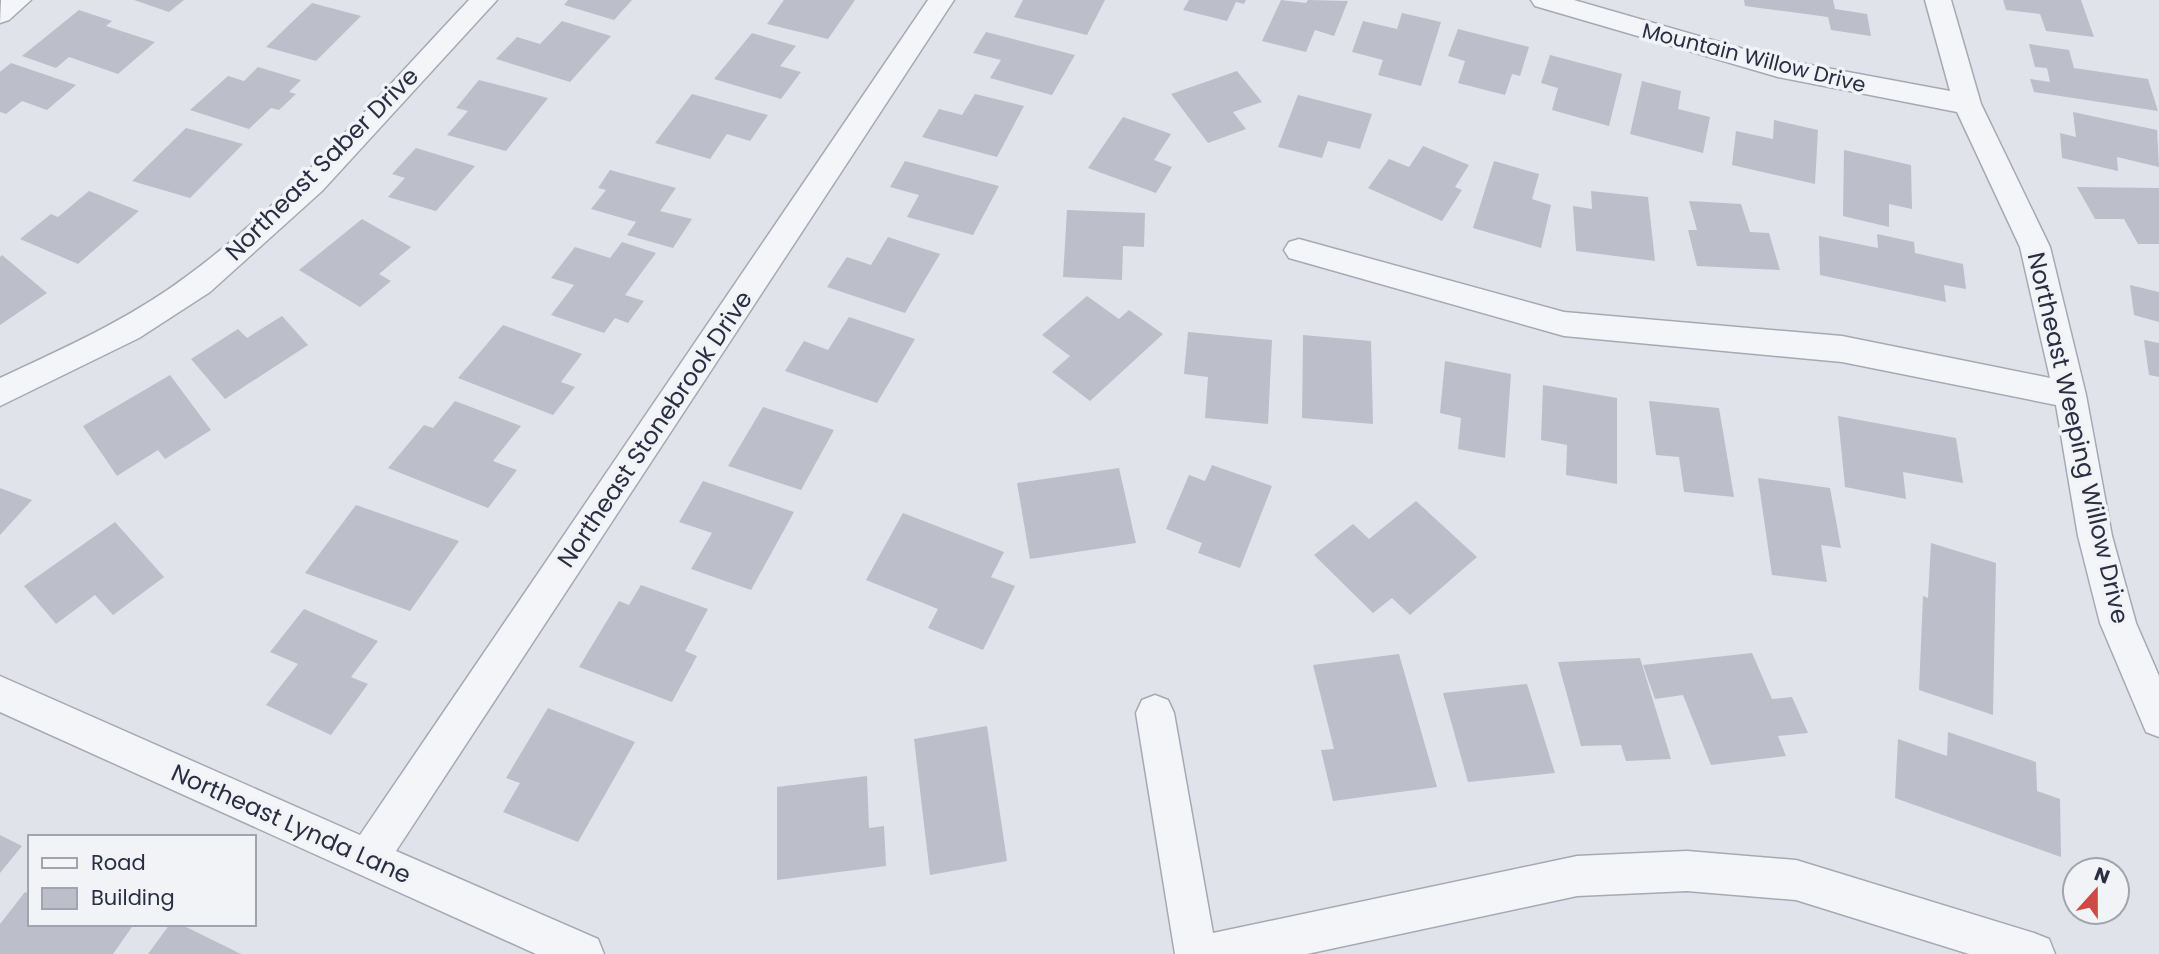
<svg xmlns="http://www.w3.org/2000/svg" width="2159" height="954" font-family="Poppins,sans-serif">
  <rect width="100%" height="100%" fill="#e1e3ea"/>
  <g fill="#bcbeca">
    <polygon points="134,0 184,0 169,12"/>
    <polygon points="568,0 632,0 614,20 564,5"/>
    <polygon points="784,0 855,0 828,39 767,24"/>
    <polygon points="1023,0 1105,0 1087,35 1014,17"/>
    <polygon points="1189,0 1246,0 1244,4 1236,2 1227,21 1183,10"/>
    <polygon points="1281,0 1306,3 1308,0 1348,1 1334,36 1315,30 1306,52 1262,41"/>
    <polygon points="1744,0 1833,0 1835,9 1867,14 1871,36 1831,30 1828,17 1745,6"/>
    <polygon points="2003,0 2081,0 2094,37 2046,31 2040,14 2006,10"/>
    <polygon points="312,3 361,16 316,61 266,47"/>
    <polygon points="79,10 112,21 106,26 155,42 118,74 69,57 56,68 22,56"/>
    <polygon points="1402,13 1441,22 1421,86 1378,75 1383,60 1352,52 1363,21 1397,29"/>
    <polygon points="562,21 611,36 570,82 496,59 517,37 540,44"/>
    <polygon points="1458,29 1529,47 1520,76 1512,74 1505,95 1458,83 1465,61 1448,56"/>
    <polygon points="986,32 1075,55 1052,95 990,78 1001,60 973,53"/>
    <polygon points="752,33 796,46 780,66 801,72 781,99 714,79"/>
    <polygon points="2029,44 2069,50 2074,68 2148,79 2158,111 2034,92 2030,79 2050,82 2047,68 2035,67"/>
    <polygon points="1550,55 1622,74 1609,126 1552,110 1558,88 1541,83"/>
    <polygon points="11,63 76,85 47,110 22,101 6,114 0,112 0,72"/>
    <polygon points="258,67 301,80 289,92 296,94 279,110 271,108 249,129 190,110 228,76 244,81"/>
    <polygon points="1237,71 1262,102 1233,112 1246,129 1208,143 1171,94"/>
    <polygon points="479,80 548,98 506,151 447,135 468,111 456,108"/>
    <polygon points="1642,81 1681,91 1678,109 1710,117 1703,153 1630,134"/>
    <polygon points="692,94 768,115 750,141 727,134 710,159 655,143"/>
    <polygon points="975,94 1024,106 997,157 922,137 939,109 962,115"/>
    <polygon points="1298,95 1372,114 1360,149 1328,141 1322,158 1278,147"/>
    <polygon points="2073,112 2157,130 2159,167 2117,157 2118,171 2062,158 2060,133 2076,137"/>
    <polygon points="1123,117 1171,134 1154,160 1172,167 1156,193 1088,168"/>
    <polygon points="1774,120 1818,130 1815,184 1732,165 1736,131 1773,139"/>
    <polygon points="186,128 243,144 190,198 132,181"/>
    <polygon points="1423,146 1469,165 1455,187 1462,190 1442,221 1368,188 1389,159 1409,167"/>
    <polygon points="416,148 475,166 436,211 388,197 405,178 392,174"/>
    <polygon points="1844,150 1911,165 1912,209 1889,204 1889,227 1843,216"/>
    <polygon points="905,161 999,186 973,235 907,217 919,195 890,187"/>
    <polygon points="1494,161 1539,174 1532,199 1551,205 1541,248 1473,228"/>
    <polygon points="610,170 676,188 660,211 692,219 673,248 627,235 636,222 591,209 606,190 598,188"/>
    <polygon points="2077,187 2159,188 2159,244 2138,244 2124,219 2095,219"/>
    <polygon points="89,191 139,211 78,264 20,239 51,214 58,217"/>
    <polygon points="1591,191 1648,197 1655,261 1576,251 1573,206 1592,209"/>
    <polygon points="1689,201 1741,204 1750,232 1769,233 1780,270 1697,266 1688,230 1697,230"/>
    <polygon points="1067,210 1145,213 1144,247 1123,246 1122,280 1063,277"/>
    <polygon points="362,219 411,247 379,274 391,281 360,307 299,270"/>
    <polygon points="1877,234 1914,242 1915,253 1963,264 1966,289 1944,285 1946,302 1820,275 1819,236 1878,248"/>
    <polygon points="888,237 940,254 905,313 827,287 847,257 871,265"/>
    <polygon points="622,242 656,253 625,295 644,301 628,323 615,318 604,333 551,315 574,285 551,278 575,247 610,258"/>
    <polygon points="2,255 47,293 0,325 0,257"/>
    <polygon points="2130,285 2159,292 2159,322 2134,315"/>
    <polygon points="1087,296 1119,319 1129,310 1163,334 1090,401 1052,372 1070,356 1042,335"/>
    <polygon points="282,316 308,345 225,399 191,359 238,329 247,338"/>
    <polygon points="849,317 915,339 877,403 785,371 804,341 828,350"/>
    <polygon points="503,325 582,354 561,382 575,387 553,415 458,378"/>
    <polygon points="1188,332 1272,340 1268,424 1205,418 1208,377 1184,374"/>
    <polygon points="1303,335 1371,341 1373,424 1302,418"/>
    <polygon points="2144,340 2159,343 2159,377 2149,375"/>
    <polygon points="1445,361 1511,374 1505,458 1458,449 1461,418 1440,413"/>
    <polygon points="170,375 211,430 165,459 158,450 117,476 83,426"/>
    <polygon points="1543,385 1617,398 1617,484 1566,475 1567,445 1541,440"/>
    <polygon points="455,401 521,426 493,461 517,470 488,508 388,468 424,425 433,428"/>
    <polygon points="1649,401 1719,408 1734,497 1684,492 1679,457 1656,455"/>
    <polygon points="763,407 834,430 801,490 728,466"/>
    <polygon points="1838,416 1956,438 1963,483 1903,472 1906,499 1845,487"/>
    <polygon points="1212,465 1272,486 1240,568 1198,553 1202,543 1166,529 1189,475 1205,481"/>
    <polygon points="1119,468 1136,543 1030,559 1017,483"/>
    <polygon points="1758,478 1830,488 1841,548 1821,545 1827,582 1772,575"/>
    <polygon points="703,481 794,512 751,590 691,569 712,533 679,522"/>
    <polygon points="0,488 32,500 0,535"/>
    <polygon points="1416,501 1477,557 1410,615 1392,598 1373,613 1314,555 1353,524 1369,539"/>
    <polygon points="356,505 459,541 410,611 305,573"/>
    <polygon points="903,513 1004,552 991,577 1015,586 983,650 928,628 938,609 866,580"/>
    <polygon points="115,522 164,577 113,615 95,595 56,624 24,586"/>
    <polygon points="1931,543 1996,563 1993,715 1919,690 1923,596 1928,598"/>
    <polygon points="641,585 708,609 685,651 697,656 672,702 579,667 619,601 629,605"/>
    <polygon points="304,609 378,641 351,677 368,684 331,735 266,705 298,664 270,652"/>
    <polygon points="1752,653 1772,699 1792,697 1808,733 1778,736 1786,756 1711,765 1683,695 1655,699 1643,665"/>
    <polygon points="1399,654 1437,787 1333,801 1321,750 1334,749 1313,665"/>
    <polygon points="1640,658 1671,759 1626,761 1621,745 1581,746 1558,662"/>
    <polygon points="1527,684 1555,773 1468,782 1443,693"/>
    <polygon points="548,708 635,742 578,842 503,812 520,783 506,778"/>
    <polygon points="987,726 1007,861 930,875 914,739"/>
    <polygon points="1948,732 2036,762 2037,791 2060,799 2061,857 1895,798 1898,739 1947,756"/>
    <polygon points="867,776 869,828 884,826 886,866 777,880 777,787"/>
    <polygon points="0,835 22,846 0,873"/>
    <polygon points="25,892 30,894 30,924 134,924 113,954 0,954 0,924"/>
    <polygon points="170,924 180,924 241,954 148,954"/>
  </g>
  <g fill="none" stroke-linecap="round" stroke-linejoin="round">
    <g stroke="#a6a9b4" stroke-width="3">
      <g id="minor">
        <polygon points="31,0 9,20 0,23 1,0"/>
        <path d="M469,0H497L322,191L210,292L139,338L0,406V378C64,348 130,319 187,276C293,198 379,95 469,0Z"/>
        <polygon points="928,0 954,0 396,851 598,939 604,954 536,954 0,712 0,676 360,835"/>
        <polygon points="1531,0 1574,0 1778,59 1950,91 1925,0 1951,0 1981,104 2050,247 2086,395 2112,536 2136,623 2159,676 2159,737 2146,732 2100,623 2078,536 2056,405 1842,362 1564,336 1289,258 1284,250 1289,242 1299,239 1564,312 1842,336 2050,378 2020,247 1957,112 1778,77 1535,6"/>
        <polygon points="1155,695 1168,700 1174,713 1213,933 1577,856 1687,851 1796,860 2034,933 2049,939 2055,954 1969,954 1796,900 1687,891 1577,896 1307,954 1175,954 1136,713 1142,700"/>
      </g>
    </g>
    <use href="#minor" fill="#f4f5f8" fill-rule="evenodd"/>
  </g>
  <g text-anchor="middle" stroke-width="7" stroke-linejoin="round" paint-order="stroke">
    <g font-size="21" fill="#292e42" stroke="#f1f3f7">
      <text transform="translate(1754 58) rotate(14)" y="7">Mountain Willow Drive</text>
    </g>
    <g font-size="24" fill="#292e42" stroke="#f1f3f7">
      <text transform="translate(322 164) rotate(-45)" y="8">Northeast Saber Drive</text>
      <text transform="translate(655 429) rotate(-56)" y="8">Northeast Stonebrook Drive</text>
      <text transform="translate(2078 438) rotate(77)" y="8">Northeast Weeping Willow Drive</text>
      <text transform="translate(291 824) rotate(24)" y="8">Northeast Lynda Lane</text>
    </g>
  </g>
  <rect x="28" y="835" width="228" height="91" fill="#f1f3f7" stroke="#a1a4af" stroke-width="2"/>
  <rect x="42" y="858" width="35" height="10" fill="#f4f5f8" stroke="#a1a4af" stroke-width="2"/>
  <text x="91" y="870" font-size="21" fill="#292e42">Road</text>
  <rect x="42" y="888" width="35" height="21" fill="#bcbeca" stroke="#a1a4af" stroke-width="2"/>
  <text x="91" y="905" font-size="21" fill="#292e42">Building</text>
  <g transform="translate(2096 891) rotate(21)"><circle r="33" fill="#f1f3f7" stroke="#a1a4af" stroke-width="2"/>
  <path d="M0-5L12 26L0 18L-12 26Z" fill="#cf4a46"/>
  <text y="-10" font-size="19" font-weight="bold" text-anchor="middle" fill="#292e42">N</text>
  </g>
</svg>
